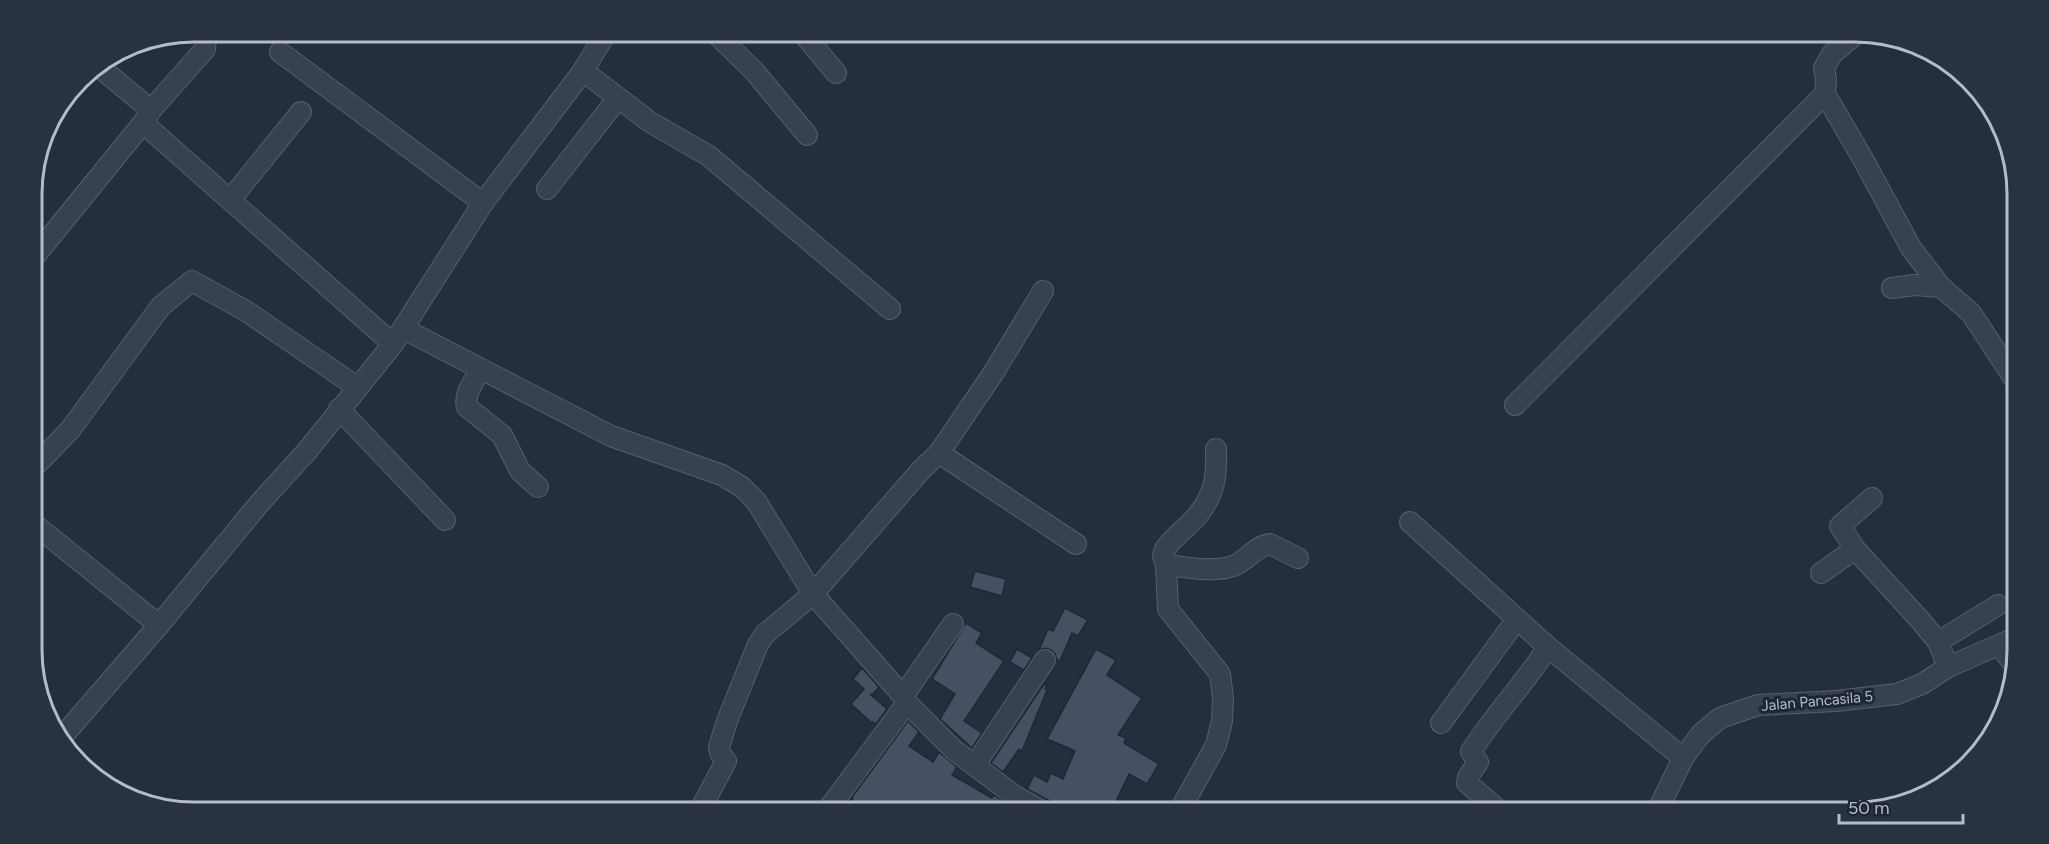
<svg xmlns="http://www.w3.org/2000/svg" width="2049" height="844" font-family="Figtree,sans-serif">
  <rect width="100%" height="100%" fill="#242f3e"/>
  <g fill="#455162" stroke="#1f2835" stroke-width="1.5">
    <polygon points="975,571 1006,579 1002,596 970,587"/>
    <polygon points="1065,608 1088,620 1078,636 1072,633 1060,661 1057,660 1055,654 1051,650 1045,648 1039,650 1048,629 1053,631"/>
    <polygon points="966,623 982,633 976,643 1004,661 964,721 982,733 972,748 940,719 955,694 932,679"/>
    <polygon points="1017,649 1032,658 1024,670 1010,662"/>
    <polygon points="1096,649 1116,660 1107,675 1142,698 1118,735 1126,738 1124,743 1159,764 1147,784 1129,774 1111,812 1071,812 1027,789 1034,775 1047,782 1051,773 1063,779 1075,751 1047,739"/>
    <polygon points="862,668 879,687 872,695 870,694 887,709 876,724 873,722 872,723 851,704 864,689 853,679"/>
    <polygon points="1044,684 1047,685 1045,689 1047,690 1022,751 1019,749 1003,772 991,763"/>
    <polygon points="908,721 919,732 909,746 933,762 939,752 957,767 952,775 992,798 994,795 1020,812 844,812 853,798 852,797"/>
  </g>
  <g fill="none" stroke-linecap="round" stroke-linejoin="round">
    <g stroke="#565f6c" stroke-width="22">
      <g id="minor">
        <polyline points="713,31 755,72 807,135"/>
        <polyline points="801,31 836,73"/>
        <polyline points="1858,32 1832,54 1824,68 1826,79 1825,94 1863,159 1911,248 1941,287 1971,313 2017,383"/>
        <polyline points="280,52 483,203"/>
        <polyline points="97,65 151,110"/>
        <polyline points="583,71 650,122 709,156 890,309"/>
        <polyline points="143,123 393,344"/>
        <polyline points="547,189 618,98"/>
        <polyline points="230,200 301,112"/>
        <polyline points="34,257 143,123 151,110 205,49 206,38 199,31"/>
        <polyline points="1892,288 1915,285 1941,287"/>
        <polyline points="404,329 611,436 722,475 742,487 756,501 813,594 903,696 907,703 954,750 1015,796 1044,812"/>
        <path d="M481,370C475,380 463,394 467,407L502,435L520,471L538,487"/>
        <polyline points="1515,405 1825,94"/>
        <polyline points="339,409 445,520"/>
        <path d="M1216,449C1217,476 1215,493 1198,515C1188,527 1174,536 1165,549L1163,556L1166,565C1188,567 1212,573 1233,566C1247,561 1255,546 1270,544L1298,558"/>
        <polyline points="939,453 1076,544"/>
        <polyline points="33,468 70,430 161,306 192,281 246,311 357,387"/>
        <polyline points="1410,522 1548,647 1683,758"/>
        <polyline points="34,524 159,625"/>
        <polyline points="1855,549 1840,526 1872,498"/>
        <polyline points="1166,565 1168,609 1220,674 1223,698 1222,721 1216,745 1179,812"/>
        <polyline points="1821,573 1855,549 1920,620 1938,642 1948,667"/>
        <polyline points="1938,642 1998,605"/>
        <polyline points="1999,646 2015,665"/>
        <polyline points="903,696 953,624"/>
        <polyline points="1441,723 1517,619"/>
        <polyline points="62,737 159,625 258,505 307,451 393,344 483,203 583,71 606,33"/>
        <polyline points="975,765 1045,660"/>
        <polyline points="699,812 726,761 720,753 719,747 727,721 758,644 765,634 813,594 922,469 939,453 994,372 1043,291"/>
        <polyline points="826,812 907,703"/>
        <path d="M1494,812V806L1467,783L1468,777L1478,762L1471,752L1472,750C1495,714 1525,683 1548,647"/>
        <polyline points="1657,812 1683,758 1701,734 1720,718 1758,705 1836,701 1897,694 1922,684 1948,667 2017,637"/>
      </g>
    </g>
    <use href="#minor" stroke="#38414e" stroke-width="20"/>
  </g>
  <g text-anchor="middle" stroke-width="6" stroke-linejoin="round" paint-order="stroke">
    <g font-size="15" fill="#b4bcc9" stroke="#1d2633">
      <text transform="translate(1817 701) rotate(-5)" y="5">Jalan Pancasila 5</text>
    </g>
  </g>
  <path d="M0 0H2049V844H0ZM194 42H1855A152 152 0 0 1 2007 194V650A152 152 0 0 1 1855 802H194A152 152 0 0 1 42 650V194A152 152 0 0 1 194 42Z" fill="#29323f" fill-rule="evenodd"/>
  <path fill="none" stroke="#b4bcc9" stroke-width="3" d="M194 42H1855A152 152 0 0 1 2007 194V650A152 152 0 0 1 1855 802H194A152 152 0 0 1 42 650V194A152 152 0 0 1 194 42Z"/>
  <path d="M1839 814v9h124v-9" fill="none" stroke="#b4bcc9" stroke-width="3"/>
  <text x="1848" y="814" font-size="18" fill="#b4bcc9" stroke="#1d2633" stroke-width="4.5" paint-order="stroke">50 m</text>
</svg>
